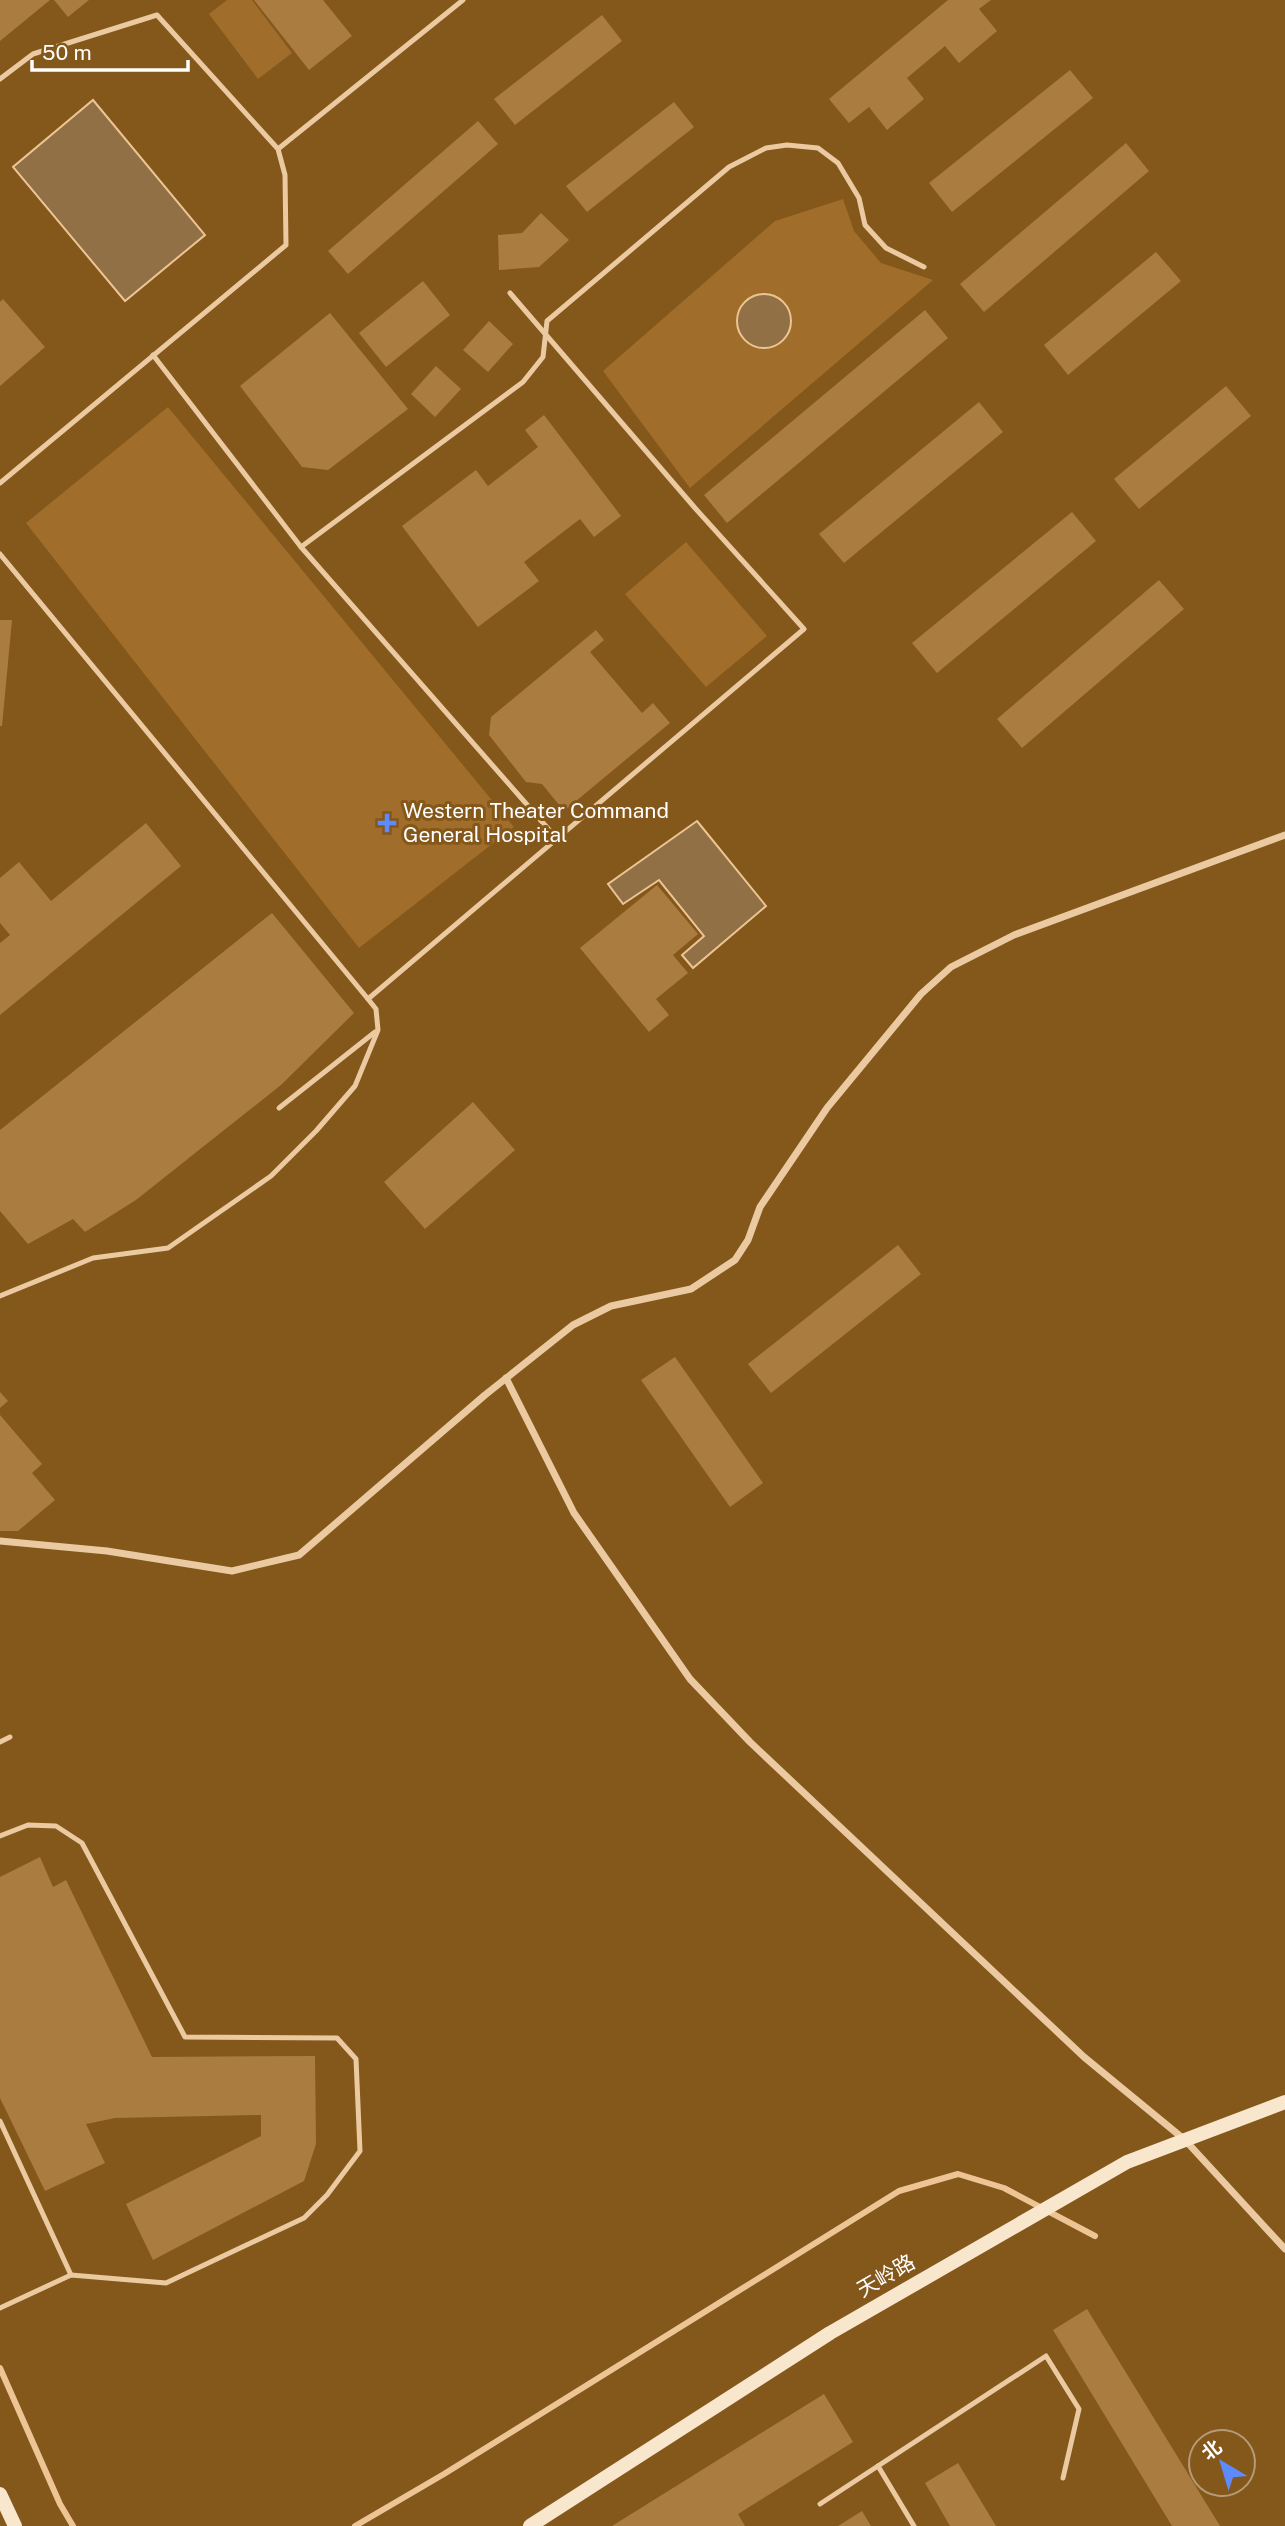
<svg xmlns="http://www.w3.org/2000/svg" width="1285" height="2526" font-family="'Public Sans','Noto Sans SC',sans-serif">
  <rect width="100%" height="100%" fill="#84571b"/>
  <g fill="#a16d2a">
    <polygon points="227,0 252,0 292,53 258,79 209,14"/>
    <polygon points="843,199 854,231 881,263 933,280 690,488 603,371 775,221"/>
    <polygon points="168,407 514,827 359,948 26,523"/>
    <polygon points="686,542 767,636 706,687 625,594"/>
  </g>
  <g fill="#907044" stroke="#edc594" stroke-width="2">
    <polygon points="93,100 205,235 125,301 13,167"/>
    <circle cx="764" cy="321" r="27"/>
    <polygon points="697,821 766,906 693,968 682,955 704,936 659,880 623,904 608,884"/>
  </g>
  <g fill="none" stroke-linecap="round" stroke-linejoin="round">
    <g stroke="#edc594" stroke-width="6">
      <polyline points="0,2368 60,2504 73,2526"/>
      <polyline points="355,2526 444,2474 899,2191 958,2174 1004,2188 1095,2236"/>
    </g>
  </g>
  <g fill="#ab7c3f">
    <polygon points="0,0 50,0 0,41"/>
    <polygon points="54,0 89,0 68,17"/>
    <polygon points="254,0 323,0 352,36 309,70"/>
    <polygon points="948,0 991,0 979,9 997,31 959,63 945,46 907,78 924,99 887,130 869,107 849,123 829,99"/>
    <polygon points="602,15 622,41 515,125 494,99"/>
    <polygon points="1070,70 1093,98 952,212 929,183"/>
    <polygon points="674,102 694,127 587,212 566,186"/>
    <polygon points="478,121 498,144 348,274 328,251"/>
    <polygon points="1126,143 1149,171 984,312 960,284"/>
    <polygon points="541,213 569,240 539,267 499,270 498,235 522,233"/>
    <polygon points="1156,252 1181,281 1068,375 1044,345"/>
    <polygon points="423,281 450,315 386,367 359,333"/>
    <polygon points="3,299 45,347 0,386 0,302"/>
    <polygon points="925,310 948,338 727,523 704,495"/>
    <polygon points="330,313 408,409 328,470 302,467 240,386"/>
    <polygon points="489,321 513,344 488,372 463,350"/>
    <polygon points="436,366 461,389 435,417 411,394"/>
    <polygon points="1226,386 1251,416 1139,509 1114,479"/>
    <polygon points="979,402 1003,432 844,563 819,534"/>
    <polygon points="544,415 621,516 594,537 580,519 524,562 539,581 478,627 402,526 476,470 488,486 538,447 525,430"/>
    <polygon points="1072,512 1096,541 937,673 912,643"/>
    <polygon points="1159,580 1184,609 1022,748 997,719"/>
    <polygon points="0,620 12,620 2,726 0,726"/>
    <polygon points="596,630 604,640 590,652 642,713 653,703 670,723 564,811 542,784 526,782 489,735 491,717"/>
    <polygon points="146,823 181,866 0,1015 0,943 10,935 0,923 0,878 19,862 51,901"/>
    <polygon points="657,885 698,934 673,955 688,973 656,999 669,1015 649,1032 580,948"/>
    <polygon points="272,913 354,1013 281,1085 136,1200 85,1232 73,1219 28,1244 0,1211 0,1130"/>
    <polygon points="473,1102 515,1150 425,1229 384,1182"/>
    <polygon points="898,1245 921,1274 771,1393 748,1364"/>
    <polygon points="675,1357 763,1483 730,1507 641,1380"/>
    <polygon points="0,1392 8,1401 0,1408"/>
    <polygon points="0,1415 42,1464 32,1473 55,1500 18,1531 0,1531"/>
    <polygon points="40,1857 53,1887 66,1880 152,2057 315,2056 316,2144 304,2181 153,2260 126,2204 261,2136 261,2115 115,2118 86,2124 105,2163 45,2191 0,2098 0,1877"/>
    <polygon points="1087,2309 1220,2526 1172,2526 1053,2330"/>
    <polygon points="824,2394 853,2442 738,2514 745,2526 612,2526"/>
    <polygon points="958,2463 996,2526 950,2526 925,2483"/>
    <polygon points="862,2511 871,2526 838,2526"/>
  </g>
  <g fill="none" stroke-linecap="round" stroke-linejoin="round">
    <g stroke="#ebcaa1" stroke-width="5">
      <polyline points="0,79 33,54 157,15 278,149 285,175 286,245 0,483"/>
      <polyline points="278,149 463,0"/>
      <polyline points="153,355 301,547 558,840"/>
      <polyline points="301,547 523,382 543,357 547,321 729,167 766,148 787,145 818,148 838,163 859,198 865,225 886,248 924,267"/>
      <polyline points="0,554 368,999"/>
      <polyline points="279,1108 375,1032"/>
      <polyline points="0,1296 93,1258 168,1248 271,1176 316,1131 355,1086 378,1030 376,1009 368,999 804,629 695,508 510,293"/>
      <polyline points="0,1742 10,1737"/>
      <polyline points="0,1836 28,1825 56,1826 82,1843 185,2037 337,2038 356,2059 360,2151 327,2195 304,2218 166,2283 71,2275 0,2308"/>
      <polyline points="0,2121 71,2275"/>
      <polyline points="878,2466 914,2526"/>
      <polyline points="820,2504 1046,2356 1079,2409 1063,2478"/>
    </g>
    <g stroke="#ebcaa1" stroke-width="7">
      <polyline points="506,1378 574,1513 690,1679 750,1742 1084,2057 1185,2140 1285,2249"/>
      <polyline points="0,1541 107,1551 232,1571 299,1555 485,1395 573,1325 611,1306 691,1289 735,1260 748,1240 760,1207 827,1108 921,994 951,967 1014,935 1285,835"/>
    </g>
    <g stroke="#f8e6cd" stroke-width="14">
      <polyline points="0,2494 15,2526"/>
      <polyline points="530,2526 830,2333 1127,2162 1285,2102"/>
    </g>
  </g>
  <path fill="#5e8afc" stroke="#84571b" stroke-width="2.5" d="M383.5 812.5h7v7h7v7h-7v7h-7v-7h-7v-7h7z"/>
  <g text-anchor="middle" stroke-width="6" stroke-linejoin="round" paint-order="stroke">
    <g font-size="21" fill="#fff" stroke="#84571b" text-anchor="start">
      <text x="403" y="818">Western Theater Command<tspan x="403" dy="24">General Hospital</tspan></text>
    </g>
    <g font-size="21" fill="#fff" stroke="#84571b">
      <text transform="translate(886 2276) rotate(-30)" y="7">天岭路</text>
    </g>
  </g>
  <g transform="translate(1222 2463) rotate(322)"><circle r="33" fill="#84571b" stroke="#b59a76" stroke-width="2"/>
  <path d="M0-5L12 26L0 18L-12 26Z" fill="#5e8afc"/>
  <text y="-10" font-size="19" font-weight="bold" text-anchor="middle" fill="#ffffff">北</text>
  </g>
  <path d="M32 60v10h156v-10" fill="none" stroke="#ffffff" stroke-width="3.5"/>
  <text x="42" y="60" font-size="21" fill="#ffffff" stroke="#84571b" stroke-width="5" paint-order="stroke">50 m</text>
</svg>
